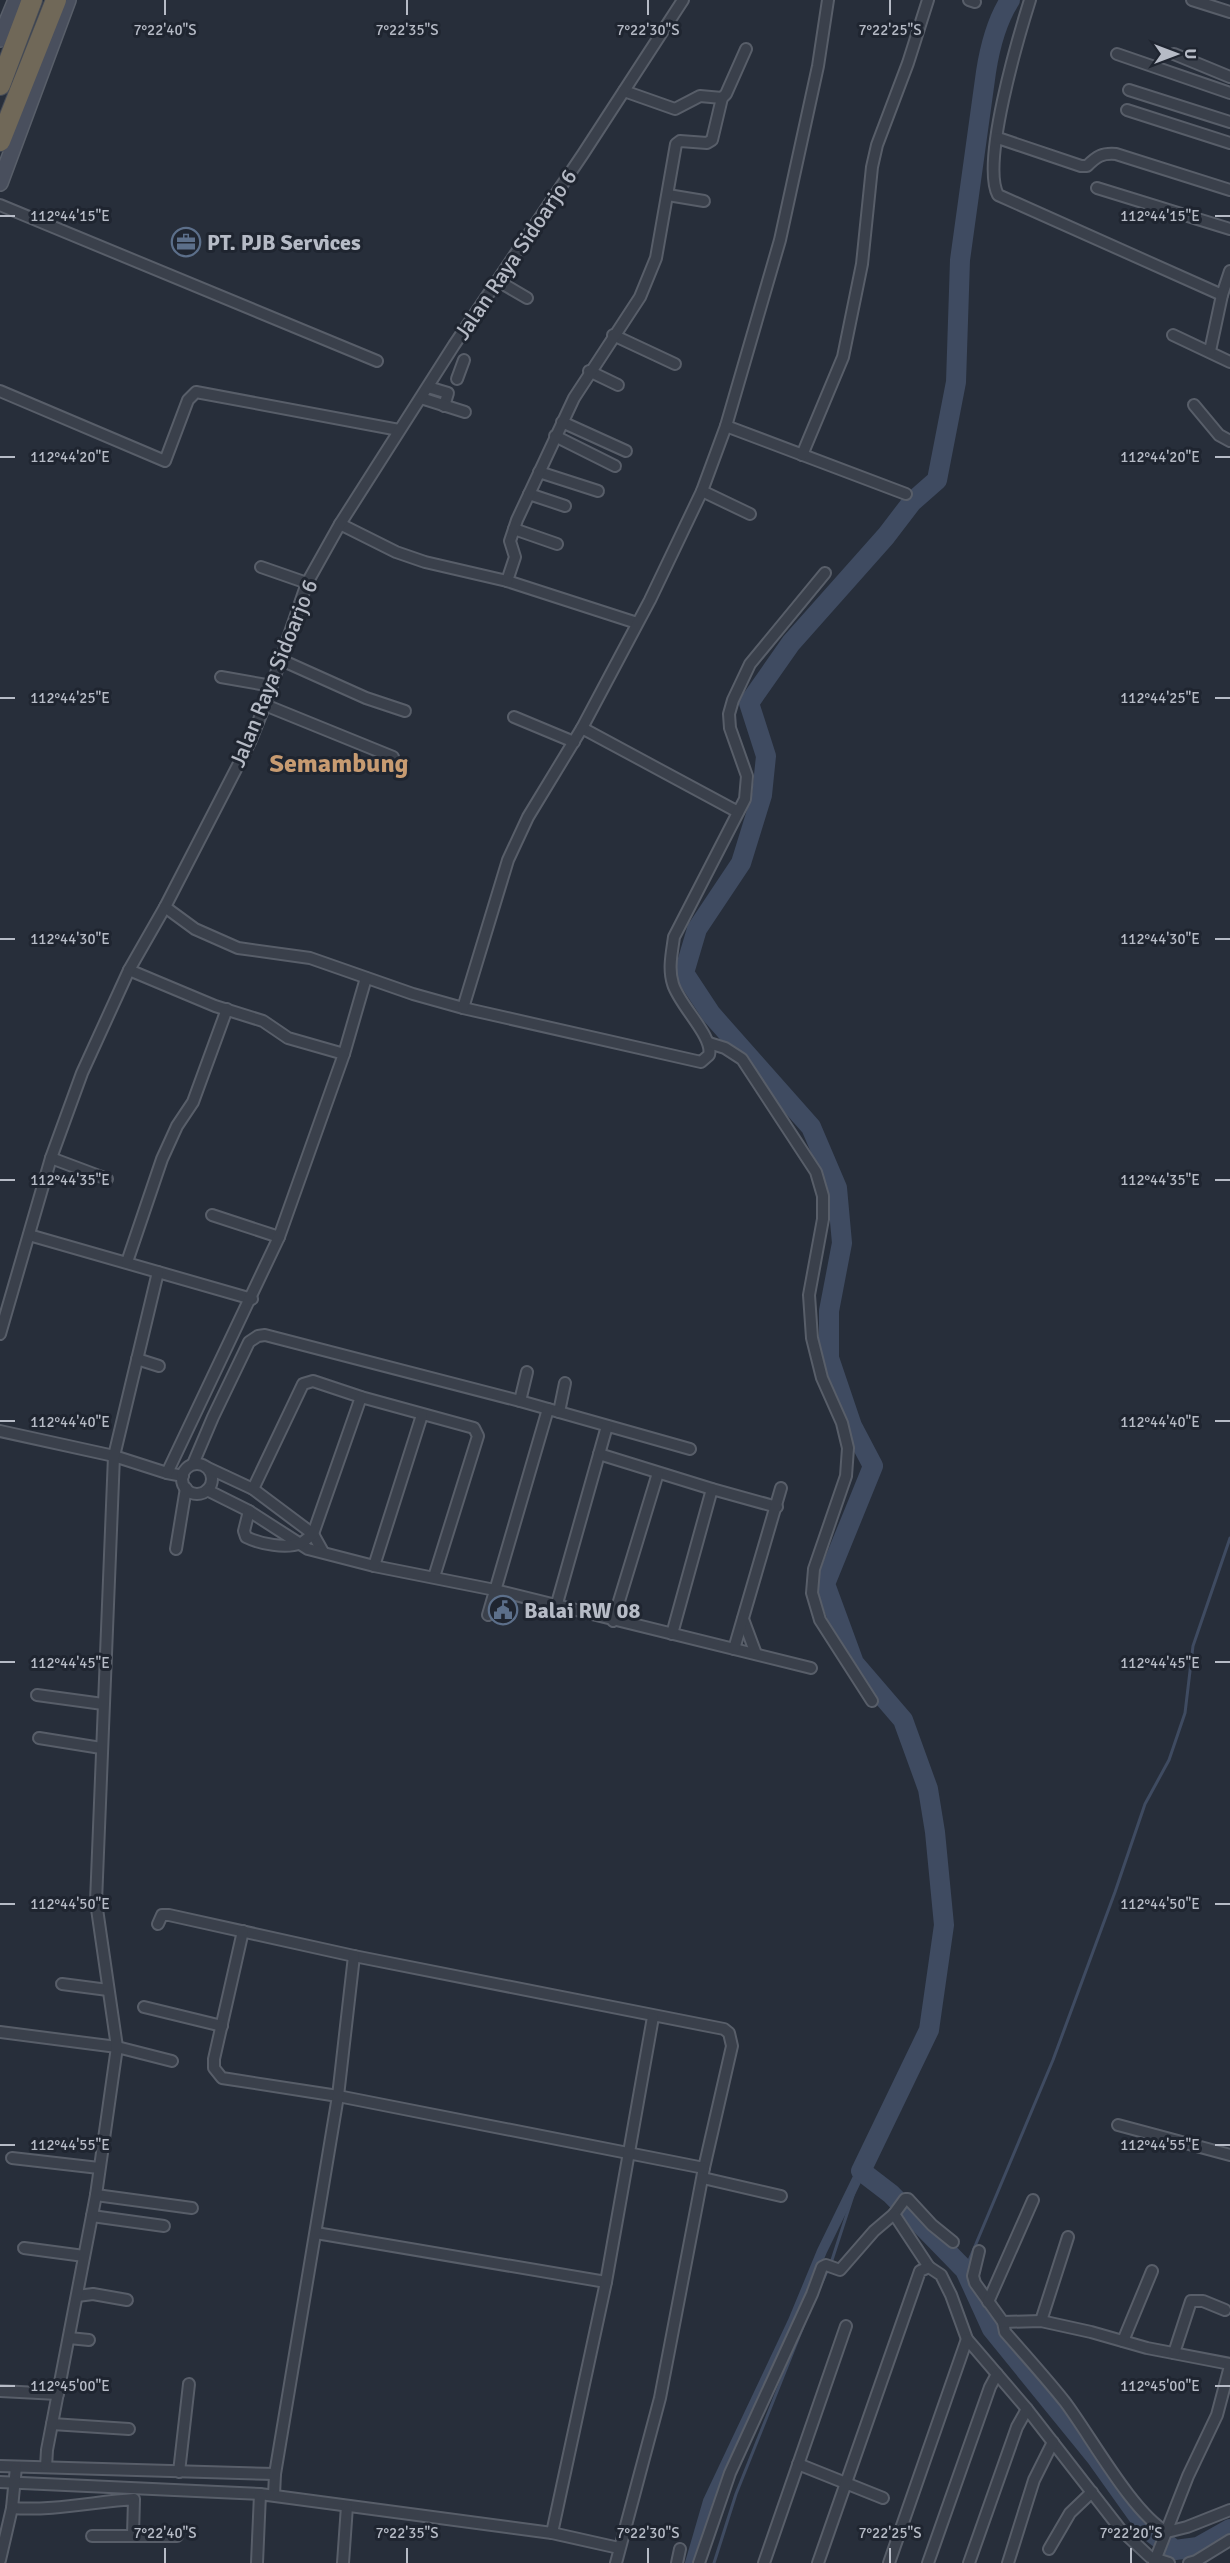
<svg xmlns="http://www.w3.org/2000/svg" width="1230" height="2563" font-family="Signika,sans-serif">
  <rect width="100%" height="100%" fill="#272e3a"/>
  <g fill="none" stroke-linecap="round" stroke-linejoin="round">
    <g stroke="#3f4b61" stroke-width="3">
      <polyline points="831,2263 861,2171"/>
      <polyline points="965,2270 1053,2060 1115,1892 1145,1804 1169,1760 1185,1713 1193,1646 1230,1538"/>
      <polyline points="820,2287 828,2269"/>
      <polyline points="714,2563 736,2494 804,2324"/>
    </g>
    <polyline stroke="#3f4b61" stroke-width="10" points="690,2563 708,2501 793,2321 822,2251 861,2171"/>
    <path stroke="#3f4b61" stroke-width="20" d="M1010,0C996,22 990,46 986,72L960,260L956,382L937,480L912,502L886,536L791,643L749,703L766,756L762,795L741,863L697,929L684,973L711,1014L811,1127L837,1188L842,1243L829,1311V1358L852,1426L873,1466L825,1584L854,1663L903,1720L928,1789L935,1832L944,1925L929,2030L861,2171L891,2194L965,2270L992,2329L1096,2457L1148,2530L1175,2550L1198,2547L1230,2529"/>
    <g stroke="#585e69" stroke-width="14">
      <g id="street">
        <polyline points="969,0 975,2"/>
        <path d="M1030,0C1018,38 981,163 998,195L1222,295"/>
        <polyline points="1192,0 1230,12"/>
        <polyline points="1117,54 1230,93"/>
        <polyline points="1174,54 1230,77"/>
        <polyline points="1129,90 1230,122"/>
        <polyline points="624,91 675,109 700,96 722,98"/>
        <polyline points="1127,110 1230,143"/>
        <path d="M998,138L1081,166H1087C1097,156 1102,153 1116,154L1230,190"/>
        <polyline points="1097,188 1230,229"/>
        <polyline points="668,195 704,201"/>
        <polyline points="0,205 377,361"/>
        <polyline points="498,281 527,298"/>
        <polyline points="613,335 675,364"/>
        <polyline points="1173,335 1230,362"/>
        <polyline points="1210,351 1222,295 1230,271"/>
        <polyline points="589,371 618,385"/>
        <polyline points="457,379 464,360"/>
        <polyline points="428,387 448,393 444,406"/>
        <polyline points="0,391 165,461 188,400 196,392 399,430"/>
        <polyline points="421,398 465,412"/>
        <polyline points="1194,405 1219,435 1230,441"/>
        <polyline points="562,422 626,451"/>
        <polyline points="726,426 906,494"/>
        <polyline points="555,436 615,466"/>
        <polyline points="802,455 843,357 862,264 872,167 877,145 908,63 928,0"/>
        <polyline points="539,472 598,491"/>
        <polyline points="702,491 750,514"/>
        <polyline points="529,494 565,506"/>
        <polyline points="340,524 396,552 425,562 507,581 637,623"/>
        <polyline points="514,529 557,544"/>
        <polyline points="261,567 307,583"/>
        <polyline points="507,581 515,557 510,541 517,520 574,398 640,297 656,258 676,144 680,141 707,143 712,140 722,98 726,94 746,49"/>
        <polyline points="279,659 366,698 405,711"/>
        <polyline points="221,677 272,686"/>
        <polyline points="265,705 393,757"/>
        <polyline points="514,717 574,742"/>
        <polyline points="582,728 738,812"/>
        <path d="M165,907L195,929L238,948L310,958L413,994L463,1008L701,1062L709,1055C714,1037 679,1005 673,984C668,969 672,952 674,937L745,799L747,776L730,728L729,714L733,700L750,664L825,573"/>
        <polyline points="129,970 215,1006 263,1021 288,1038 344,1054"/>
        <polyline points="463,1008 508,860 528,817 582,728 650,600 702,491 726,426 780,240 818,66 828,0"/>
        <polyline points="709,1043 725,1048 742,1059 816,1172 823,1196 823,1219 809,1295 812,1338 822,1378 842,1423 848,1448 846,1476 814,1569 812,1593 820,1620 872,1701"/>
        <polyline points="51,1158 107,1179"/>
        <polyline points="212,1215 279,1237"/>
        <polyline points="29,1235 252,1299"/>
        <polyline points="127,1262 162,1159 177,1126 193,1102 227,1009"/>
        <polyline points="0,1334 51,1158 82,1073 129,970 165,907 250,742 265,705 307,583 340,524 454,345 583,154 683,0"/>
        <polyline points="137,1359 159,1366"/>
        <polyline points="520,1401 527,1372"/>
        <polyline points="559,1412 565,1383"/>
        <polyline points="0,1431 114,1456 167,1473 183,1476"/>
        <polyline points="599,1454 712,1489 777,1507"/>
        <polyline points="193,1464 213,1417 249,1342 258,1336 265,1335 520,1401 690,1449"/>
        <circle cx="197" cy="1479" r="15"/>
        <polyline points="208,1468 253,1489 313,1534 323,1552"/>
        <polyline points="167,1473 279,1237 344,1054 366,978"/>
        <polyline points="253,1489 303,1384 313,1381 361,1397 474,1428 478,1436 434,1577"/>
        <polyline points="207,1490 249,1511 308,1549 374,1566 495,1590 811,1668"/>
        <path d="M249,1511L244,1531L246,1537C260,1544 286,1549 301,1543C305,1541 309,1537 313,1534L361,1397"/>
        <polyline points="176,1549 186,1488"/>
        <polyline points="374,1566 422,1415"/>
        <polyline points="556,1607 607,1426"/>
        <polyline points="488,1615 548,1409"/>
        <polyline points="743,1619 756,1654"/>
        <polyline points="613,1621 658,1473"/>
        <polyline points="672,1634 712,1489"/>
        <polyline points="734,1649 781,1488"/>
        <polyline points="37,1695 103,1704"/>
        <polyline points="39,1738 101,1748"/>
        <polyline points="158,1924 162,1915 169,1915 354,1956 724,2029 729,2033 732,2046 704,2168 660,2398 616,2563"/>
        <polyline points="243,1931 214,2059 214,2068 222,2078 338,2096 704,2168"/>
        <polyline points="62,1984 108,1990"/>
        <polyline points="144,2007 222,2026"/>
        <polyline points="0,2032 117,2047 172,2061"/>
        <polyline points="1118,2125 1230,2155"/>
        <polyline points="12,2158 99,2168"/>
        <polyline points="703,2178 781,2196"/>
        <polyline points="96,2195 192,2208"/>
        <polyline points="894,2214 905,2199 908,2199 932,2225 953,2242"/>
        <polyline points="92,2216 164,2226"/>
        <polyline points="316,2233 606,2282"/>
        <polyline points="24,2248 84,2256"/>
        <path d="M979,2251L973,2276L975,2283L1003,2322L1005,2332C1025,2355 1046,2378 1065,2402C1090,2435 1133,2514 1167,2532L1187,2527L1230,2510"/>
        <polyline points="77,2296 93,2294 127,2300"/>
        <polyline points="988,2302 1033,2200"/>
        <polyline points="1041,2321 1068,2237"/>
        <polyline points="1003,2322 1041,2321 1091,2332 1147,2348 1230,2364"/>
        <polyline points="69,2338 89,2340"/>
        <polyline points="1123,2341 1152,2271"/>
        <polyline points="1174,2353 1191,2301 1203,2301 1225,2310"/>
        <polyline points="0,2391 58,2394"/>
        <polyline points="52,2424 129,2429"/>
        <polyline points="798,2464 883,2498"/>
        <polyline points="0,2466 275,2474"/>
        <polyline points="46,2467 47,2450 96,2195 117,2047 96,1902 114,1456 158,1272"/>
        <polyline points="179,2472 189,2384"/>
        <polyline points="0,2482 260,2494"/>
        <polyline points="274,2495 275,2474 338,2096 354,1956"/>
        <path d="M12,2508C52,2511 93,2502 134,2499L133,2535"/>
        <polyline points="552,2533 606,2282 653,2017"/>
        <polyline points="92,2536 177,2536"/>
        <polyline points="1049,2549 1070,2513 1092,2492"/>
        <polyline points="0,2560 12,2508 16,2467"/>
        <polyline points="257,2563 260,2494 552,2533 619,2548"/>
        <polyline points="343,2563 347,2506"/>
        <polyline points="677,2563 680,2549"/>
        <polyline points="699,2563 730,2473 812,2294 822,2267 826,2265 840,2270 874,2231 894,2214 929,2267"/>
        <polyline points="764,2563 846,2326"/>
        <polyline points="818,2563 920,2271 929,2267 941,2275 951,2295 967,2339 1027,2409 1121,2530 1150,2557 1169,2563"/>
        <polyline points="889,2563 967,2339"/>
        <polyline points="928,2563 990,2387 997,2374"/>
        <polyline points="969,2563 1017,2427 1027,2409"/>
        <polyline points="1008,2563 1034,2480 1053,2442"/>
        <polyline points="1154,2563 1188,2476 1217,2415 1230,2366"/>
        <polyline points="1189,2563 1196,2561 1230,2540"/>
      </g>
    </g>
    <g stroke="#585e69" stroke-width="18">
      <g id="secondary">
        <polyline points="0,39 16,0"/>
        <polyline points="0,183 68,0"/>
      </g>
    </g>
    <g stroke="#454b56" stroke-width="22">
      <g id="highway">
        <polyline points="0,85 32,0"/>
        <polyline points="0,141 56,0"/>
      </g>
    </g>
    <use href="#street" stroke="#3a404b" stroke-width="10"/>
    <use href="#secondary" stroke="#494f5d" stroke-width="15"/>
    <use href="#highway" stroke="#706858" stroke-width="20"/>
  </g>
  <path fill="none" stroke="#b6bbc6" stroke-width="2" d="M165,0V15M407,0V15M648,0V15M890,0V15M0,216H15M1215,216H1230M0,457H15M1215,457H1230M0,698H15M1215,698H1230M0,939H15M1215,939H1230M0,1180H15M1215,1180H1230M0,1421H15M1215,1421H1230M0,1662H15M1215,1662H1230M0,1904H15M1215,1904H1230M0,2145H15M1215,2145H1230M0,2386H15M1215,2386H1230M165,2548V2563M407,2548V2563M648,2548V2563M890,2548V2563M1131,2548V2563"/>
  <defs>
    <g id="office-ring" transform="scale(1.5)"><circle r="9.5" fill="#1f2530" stroke="#5c6f8a" stroke-width="1.5"/><path d="M-6-3h4V-5.5h4V-3h4V5H-6ZM-1-4.5V-3h2v-1.5ZM-6 0V1H6V0Z" fill="#5c6f8a"/></g>
    <g id="civic-ring" transform="scale(1.5)"><circle r="9.5" fill="#1f2530" stroke="#5c6f8a" stroke-width="1.5"/><path d="M-.6-6.5H3V-4.5H.6V-3L4-1V1h2V6H-6V1h2V-1L-.6-3ZM-1.2 2.5V6h2.4V2.5Z" fill="#5c6f8a"/></g>
  </defs>
  <g fill-rule="evenodd">
    <use href="#office-ring" x="186" y="242"/>
    <use href="#civic-ring" x="503" y="1610"/>
  </g>
  <g text-anchor="middle" stroke-width="6" stroke-linejoin="round" paint-order="stroke">
    <g font-size="22" font-weight="bold" fill="#b6bbc6" stroke="#1f2530" text-anchor="start">
      <text x="207" y="250">PT. PJB Services</text>
      <text x="524" y="1618">Balai RW 08</text>
    </g>
    <g font-size="22" fill="#b6bbc6" stroke="#1f2530">
      <text transform="translate(515 254) rotate(-56)" y="8">Jalan Raya Sidoarjo 6</text>
      <text transform="translate(273 673) rotate(-68)" y="8">Jalan Raya Sidoarjo 6</text>
    </g>
    <g font-size="26" font-weight="bold" fill="#c79b71" stroke="#1f2530">
      <text x="339" y="772">Semambung</text>
    </g>
  </g>
  <g font-size="15" text-anchor="middle" fill="#b6bbc6" stroke="#1f2530" stroke-width="6" stroke-linejoin="round" paint-order="stroke">
    <text x="165" y="35">7°22'40"S</text>
    <text x="407" y="35">7°22'35"S</text>
    <text x="648" y="35">7°22'30"S</text>
    <text x="890" y="35">7°22'25"S</text>
    <text x="1160" y="221">112°44'15"E</text>
    <text x="70" y="221">112°44'15"E</text>
    <text x="1160" y="462">112°44'20"E</text>
    <text x="70" y="462">112°44'20"E</text>
    <text x="70" y="703">112°44'25"E</text>
    <text x="1160" y="703">112°44'25"E</text>
    <text x="1160" y="944">112°44'30"E</text>
    <text x="70" y="944">112°44'30"E</text>
    <text x="70" y="1185">112°44'35"E</text>
    <text x="1160" y="1185">112°44'35"E</text>
    <text x="1160" y="1427">112°44'40"E</text>
    <text x="70" y="1427">112°44'40"E</text>
    <text x="1160" y="1668">112°44'45"E</text>
    <text x="70" y="1668">112°44'45"E</text>
    <text x="70" y="1909">112°44'50"E</text>
    <text x="1160" y="1909">112°44'50"E</text>
    <text x="70" y="2150">112°44'55"E</text>
    <text x="1160" y="2150">112°44'55"E</text>
    <text x="70" y="2391">112°45'00"E</text>
    <text x="1160" y="2391">112°45'00"E</text>
    <text x="165" y="2538">7°22'40"S</text>
    <text x="407" y="2538">7°22'35"S</text>
    <text x="648" y="2538">7°22'30"S</text>
    <text x="890" y="2538">7°22'25"S</text>
    <text x="1131" y="2538">7°22'20"S</text>
  </g>
  <g transform="translate(1176 54) rotate(90)" stroke="#1f2530" stroke-width="4.5" paint-order="stroke">
  <path d="M0-4.5L10 22L0 15L-10 22Z" fill="#b6bbc6"/>
  <text y="-9" font-size="16" font-weight="bold" text-anchor="middle" fill="#b6bbc6">U</text>
  </g>
</svg>
